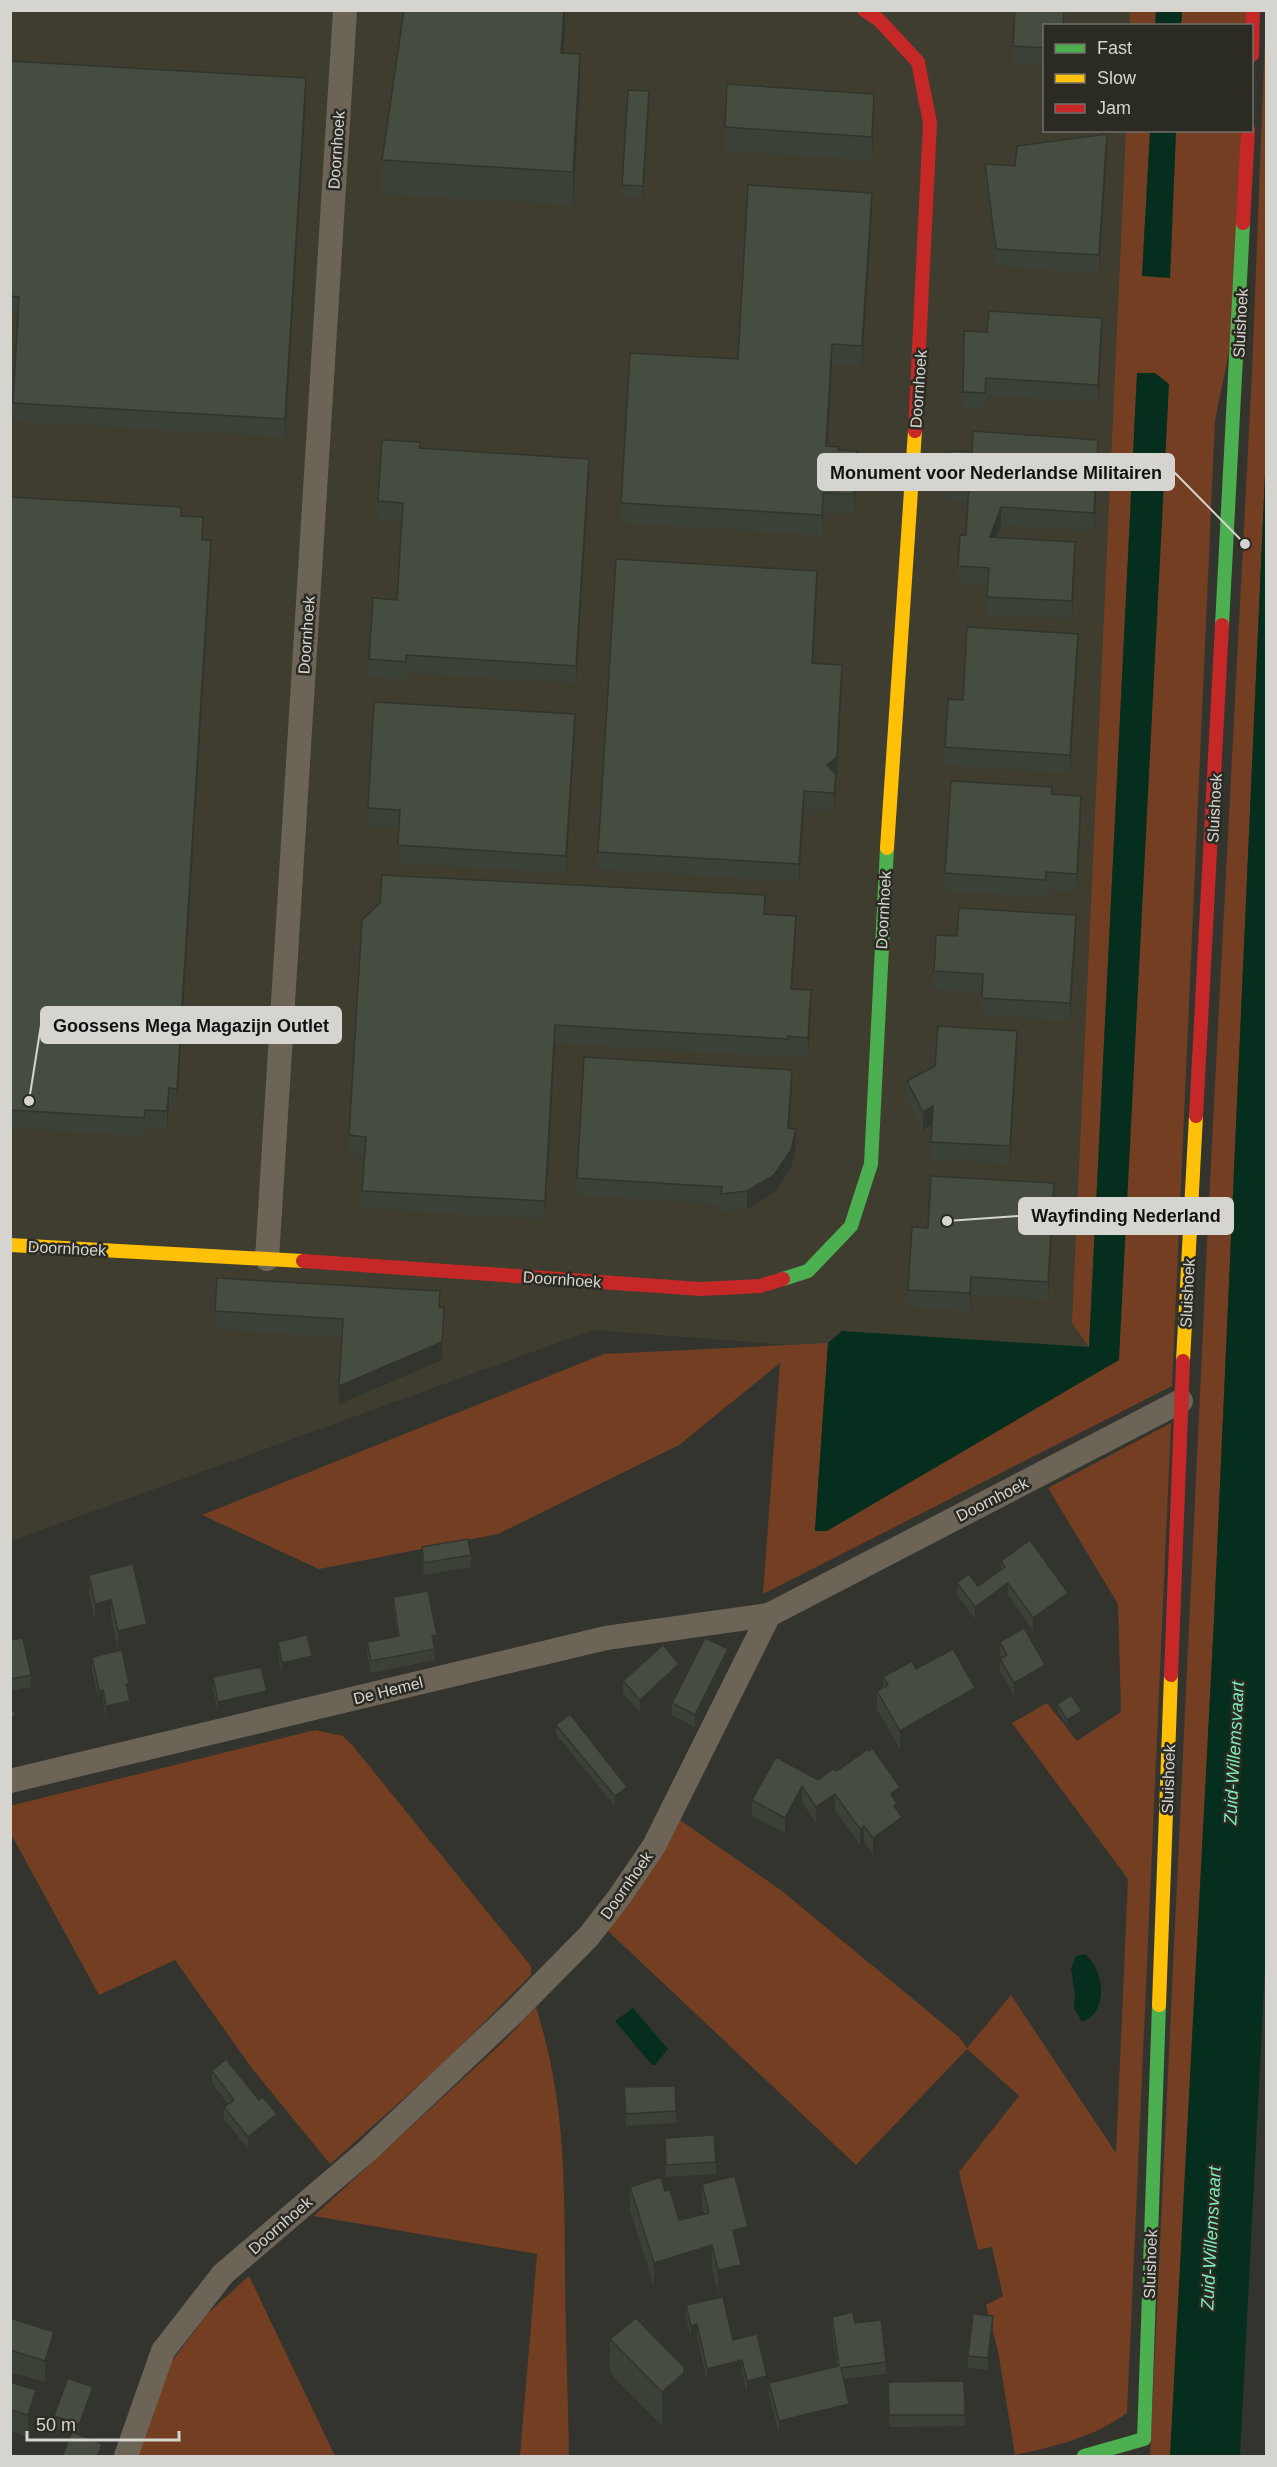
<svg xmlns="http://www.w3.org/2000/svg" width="1277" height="2467" font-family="Arial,sans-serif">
  <rect width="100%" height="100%" fill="#34342f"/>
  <polygon fill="#3e3d2f" points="11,11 1193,11 1192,25 1044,26 1044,130 1186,131 1130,1371 593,1330 11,1541"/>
  <g fill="#743e23">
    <polygon points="1266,10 1266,452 1214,1620 1175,2405 1170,2456 1150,2456 1210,1181 1252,373"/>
    <polygon points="1130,11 1156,11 1155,25 1130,25"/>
    <polygon points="1182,11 1246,11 1246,25 1181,26"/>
    <polygon points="1126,131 1150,131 1142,275 1170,277 1176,131 1241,131 1232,338 1215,420 1172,1386 763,1594 780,1363 679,1445 498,1534 319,1569 202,1515 604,1354 828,1343 815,1530 1119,1360 1137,373 1089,1347 1072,1323"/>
    <path d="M1171,1423L1127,2413C1094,2437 1054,2447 1015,2455L998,2351L986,2305L1003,2296L992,2247L978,2250L959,2172L1019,2096L967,2049L856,2165L607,1930L680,1820L782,1891L959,2037L967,2048L1011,1995L1116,2153L1128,1879L1012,1723L1047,1703L1077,1741L1121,1712L1118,1604L1048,1488Z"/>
    <polygon points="315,1730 343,1736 353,1746 531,1966 531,1975 448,2059 330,2164 251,2067 175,1960 99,1995 11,1834 10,1806"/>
    <path d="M536,2007C564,2097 564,2167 565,2260C565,2325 568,2391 569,2456H520L537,2254L314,2216L504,2041Z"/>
    <polygon points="249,2276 335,2456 134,2456 167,2368 207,2314"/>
  </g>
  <g fill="#052e1e">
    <polygon points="1156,11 1182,11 1181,25 1155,25"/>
    <polygon points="1150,131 1176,131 1170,278 1142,276"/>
    <polygon points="1137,373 1155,373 1169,384 1119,1360 827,1531 815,1531 828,1343 842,1331 1089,1347"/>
    <polygon points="1266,452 1266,1949 1240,2456 1170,2456 1214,1620"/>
    <path d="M1085,1954C1104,1969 1110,2012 1082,2022L1074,2008L1075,1997L1071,1968L1076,1956Z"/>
    <polygon points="633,2008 668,2049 655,2065 652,2065 615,2021"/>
  </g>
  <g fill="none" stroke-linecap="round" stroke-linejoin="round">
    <g stroke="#6c6457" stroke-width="24">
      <polyline points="267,1259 345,10"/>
      <polyline points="10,1781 606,1638 769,1615"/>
      <polyline points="126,2456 163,2351 223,2274 367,2151 513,2013 589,1936 620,1896 654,1846 769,1615 1181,1401"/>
    </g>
    <g stroke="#4caf50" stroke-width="14">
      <polyline points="1222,625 1243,223"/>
      <polyline points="783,1279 808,1271 851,1226 871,1164 887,848"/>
      <polyline points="1084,2456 1144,2439 1159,2005"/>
    </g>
    <g stroke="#ffc107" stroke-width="14">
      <polyline points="887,848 915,431"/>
      <polyline points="10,1245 303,1261"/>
      <polyline points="1183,1361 1196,1116"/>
      <polyline points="1159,2005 1171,1675"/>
    </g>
    <g stroke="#c62828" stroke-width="14">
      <polyline points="864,10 879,20 918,62 930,123 915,431"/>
      <polyline points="1252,55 1253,10"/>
      <polyline points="1243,223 1248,130"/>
      <polyline points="1196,1116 1222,625"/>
      <polyline points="303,1261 701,1289 760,1286 783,1279"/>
      <polyline points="1171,1675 1183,1361"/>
    </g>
  </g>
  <g fill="#3c4137">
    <polygon points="565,10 563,53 580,88 573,205 382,194 382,160"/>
    <polygon points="1044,26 1044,65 1013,63 1013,46"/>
    <polygon points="10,61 306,96 285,437 13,421 13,403 18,314 10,314"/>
    <polygon points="649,103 643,198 622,196 622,185"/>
    <polygon points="874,117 872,160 725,151 725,127"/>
    <polygon points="1107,152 1099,273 996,266 985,182 985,164 1015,166"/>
    <polygon points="872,213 862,366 832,364 827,446 839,450 857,471 854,514 823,513 822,535 621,523 621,503 738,359"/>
    <polygon points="964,331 1102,336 1098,402 986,395 985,411 963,409"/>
    <polygon points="420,448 589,476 576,683 406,673 406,679 369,677 369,659 397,600 402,521 378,519 378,501"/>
    <polygon points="1098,457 1094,531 1001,525 997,538 1075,560 1072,619 987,615 988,585 958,583 958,566 966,535 968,502 949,501 943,488 943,470"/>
    <polygon points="10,497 181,516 203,540 211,558 177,1107 169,1106 167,1128 145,1127 144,1136 10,1128"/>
    <polygon points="817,589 813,663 842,682 837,774 836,775 834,811 804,809 799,882 598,869 598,852"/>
    <polygon points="1078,652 1070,773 945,765 945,747 963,700"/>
    <polygon points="575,732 566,873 398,863 399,827 368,826 368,808"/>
    <polygon points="1052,794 1081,814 1077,892 1046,890 1046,897 945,891 945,873"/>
    <polygon points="765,914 796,934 792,989 811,1008 808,1055 788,1054 788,1057 555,1043 545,1219 362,1208 362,1191 365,1155 349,1153 349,1135"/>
    <polygon points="1076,933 1070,1021 982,1015 982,992 934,989 934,971 957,936"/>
    <polygon points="1017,1048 1010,1164 931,1159 932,1124 923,1130 907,1099 907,1081"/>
    <polygon points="792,1088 789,1128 796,1146 791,1168 774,1193 747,1209 721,1212 721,1204 577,1195 577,1178"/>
    <polygon points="1054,1201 1048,1300 971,1295 970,1311 908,1307 908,1290 928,1228"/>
    <polygon points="440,1307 444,1325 442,1360 339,1404 342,1337 215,1329 215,1311"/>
    <polygon points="422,1547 471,1555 471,1567 424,1575 422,1558"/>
    <polygon points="1001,1561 1068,1605 1033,1630 1008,1595 975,1619 957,1595 957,1583 978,1586 1001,1569"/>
    <polygon points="89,1575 147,1642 118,1649 111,1617 95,1621 89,1593"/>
    <polygon points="393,1597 437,1646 434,1647 435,1660 371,1673 367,1654 367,1642 398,1636 393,1609"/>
    <polygon points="10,1640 31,1675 31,1687 11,1691"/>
    <polygon points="278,1642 312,1668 282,1675 278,1653"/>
    <polygon points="1000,1642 1045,1677 1014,1695 1000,1671 1000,1659 1002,1658 1000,1654"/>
    <polygon points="92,1657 129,1695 130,1713 106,1718 103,1702 99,1702 92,1669"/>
    <polygon points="728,1661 695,1727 672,1715 672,1703"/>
    <polygon points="916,1669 975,1706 900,1749 877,1709 877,1691 883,1688 883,1677"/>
    <polygon points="679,1676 640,1712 623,1693 623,1681"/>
    <polygon points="213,1677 267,1703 218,1713 213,1689"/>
    <polygon points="1057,1704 1082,1717 1067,1726 1057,1710"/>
    <polygon points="556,1725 627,1797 615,1806 556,1734"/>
    <polygon points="818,1780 900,1803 897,1805 897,1810 902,1833 873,1854 864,1842 860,1845 835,1810 816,1823 802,1802 785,1833 752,1816 752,1800"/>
    <polygon points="212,2071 277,2126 248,2149 224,2119 224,2107 228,2104 212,2083"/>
    <polygon points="675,2086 676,2123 626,2126 624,2087"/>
    <polygon points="665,2138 716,2162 716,2174 666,2177"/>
    <polygon points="702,2184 748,2250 738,2253 741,2288 718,2294 712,2269 654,2287 630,2210 630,2187 665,2191 679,2220 704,2214 702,2207"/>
    <polygon points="686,2305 733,2340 767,2388 747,2393 742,2372 707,2381 697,2336 691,2337 686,2317"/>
    <polygon points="832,2317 855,2323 886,2362 886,2374 843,2379 849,2416 779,2433 769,2395 769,2383 837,2367 832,2329"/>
    <polygon points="10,2318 54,2353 45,2382 10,2372"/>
    <polygon points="993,2328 988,2370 968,2368 968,2356"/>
    <polygon points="610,2339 684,2407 662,2426 610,2373"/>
    <polygon points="964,2381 965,2426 889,2427 888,2382"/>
    <polygon points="10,2382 36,2412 28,2437 10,2431"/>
    <polygon points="93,2399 80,2435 71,2434 54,2428 54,2416"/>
  </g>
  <g fill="#31352d">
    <polygon points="564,10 565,10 565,31 561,86 561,53"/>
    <polygon points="580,54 580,88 573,205 573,172"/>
    <polygon points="306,78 306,96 285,437 285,419"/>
    <polygon points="649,91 649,103 643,198 643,186"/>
    <polygon points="874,94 874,117 872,160 872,137"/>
    <polygon points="1107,134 1107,152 1099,273 1099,255"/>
    <polygon points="872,193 872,213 862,366 862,346"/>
    <polygon points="1102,318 1102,336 1098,402 1098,385"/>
    <polygon points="832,344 832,364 826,466 826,446"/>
    <polygon points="1098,440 1098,457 1094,531 1094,513"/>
    <polygon points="857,451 857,471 854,514 854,494"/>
    <polygon points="589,459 589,476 576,683 576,666"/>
    <polygon points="823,493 823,513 822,535 822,515"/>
    <polygon points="1001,507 1001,525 990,555 990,537"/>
    <polygon points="211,540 211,558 177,1107 177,1089"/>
    <polygon points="1075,542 1075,560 1072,619 1072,601"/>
    <polygon points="817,571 817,589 812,681 812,663"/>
    <polygon points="1078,634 1078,652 1070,773 1070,755"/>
    <polygon points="842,665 842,682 837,774 836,775 834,811 834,793 827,765"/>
    <polygon points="575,714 575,732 566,873 566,856"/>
    <polygon points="804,791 804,809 799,882 799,864"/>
    <polygon points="1081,796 1081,814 1077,892 1077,874"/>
    <polygon points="1076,915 1076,933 1070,1021 1070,1003"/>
    <polygon points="796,916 796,934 791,1006 791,989"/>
    <polygon points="811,990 811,1008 808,1055 808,1038"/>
    <polygon points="555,1025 555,1043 545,1219 545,1201"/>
    <polygon points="1017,1031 1017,1048 1010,1164 1010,1146"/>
    <polygon points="792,1070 792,1088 788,1146 788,1128"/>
    <polygon points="169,1088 169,1106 167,1128 167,1111"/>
    <polygon points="933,1106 933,1124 923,1130 923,1112"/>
    <polygon points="796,1129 796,1146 791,1168 774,1193 747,1209 747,1191"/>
    <polygon points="1054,1183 1054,1201 1048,1300 1048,1282"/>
    <polygon points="971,1277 971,1295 970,1311 970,1293"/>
    <polygon points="444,1308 442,1360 339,1404 339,1386"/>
    <polygon points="1008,1583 1008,1595 975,1619 975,1607"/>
    <polygon points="1068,1593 1068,1605 1033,1630 1033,1618"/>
    <polygon points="111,1600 111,1617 95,1621 95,1604"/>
    <polygon points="147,1624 147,1642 118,1649 118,1631"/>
    <polygon points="437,1635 437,1646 432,1647 432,1636"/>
    <polygon points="728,1649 728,1661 695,1727 695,1715"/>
    <polygon points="312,1656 312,1668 282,1675 282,1663"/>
    <polygon points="679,1664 679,1676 640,1712 640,1700"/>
    <polygon points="1045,1665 1045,1677 1014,1695 1014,1683"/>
    <polygon points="126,1684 129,1684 129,1695 126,1696"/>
    <polygon points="975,1688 975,1706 900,1749 900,1731"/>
    <polygon points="103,1690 103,1702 99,1702 99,1691"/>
    <polygon points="267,1691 267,1703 218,1713 218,1702"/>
    <polygon points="130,1701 130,1713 106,1718 106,1706"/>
    <polygon points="1082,1711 1082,1717 1067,1726 1067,1720"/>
    <polygon points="16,1714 16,1726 10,1731 10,1719"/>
    <polygon points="802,1786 802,1802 785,1833 785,1818"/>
    <polygon points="627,1787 627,1797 615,1806 615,1796"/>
    <polygon points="900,1787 900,1803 897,1805 897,1819 891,1794"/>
    <polygon points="835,1794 835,1810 816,1823 816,1807"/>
    <polygon points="902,1817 902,1833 873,1854 873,1838"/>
    <polygon points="864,1826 864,1842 860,1845 860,1829"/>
    <polygon points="277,2114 277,2126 248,2149 248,2137"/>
    <polygon points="748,2227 748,2250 733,2254 733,2230"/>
    <polygon points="712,2245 712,2269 654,2287 654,2263"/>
    <polygon points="741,2265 741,2288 718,2294 718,2270"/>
    <polygon points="993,2316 993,2328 988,2370 988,2358"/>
    <polygon points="697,2324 697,2336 691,2337 691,2326"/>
    <polygon points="54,2332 54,2353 45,2382 45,2361"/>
    <polygon points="742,2360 742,2372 707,2381 707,2369"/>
    <polygon points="684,2373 684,2407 662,2426 662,2392"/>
    <polygon points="767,2376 767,2388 747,2393 747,2381"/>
    <polygon points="93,2387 93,2399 79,2437 79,2425"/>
    <polygon points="36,2390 36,2412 28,2437 28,2415"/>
    <polygon points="849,2404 849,2416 779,2433 779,2421"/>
    <polygon points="102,2444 102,2456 97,2457"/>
  </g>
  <g fill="#464c40" stroke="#31352d" stroke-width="1.5">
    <polygon points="404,10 564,10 561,53 580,54 573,172 382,160"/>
    <polygon points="1015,10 1064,10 1063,26 1044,26 1044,48 1013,46"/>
    <polygon points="10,61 306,78 285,419 13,403 19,297 10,296"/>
    <polygon points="727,84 874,94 872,137 725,127"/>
    <polygon points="628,90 649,91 643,186 622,185"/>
    <polygon points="1107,134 1099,255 996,249 985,164 1015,166 1017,146"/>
    <polygon points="748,185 872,193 862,346 832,344 826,446 839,447 838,450 857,451 854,494 823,493 822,515 621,503 630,353 738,359"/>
    <polygon points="989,311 1102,318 1098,385 986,378 985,393 963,392 964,331 987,332"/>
    <polygon points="973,431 1098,440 1094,513 1001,507 990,537 1075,542 1072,601 987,597 989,568 958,566 960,535 966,535 969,485 949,483 943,470 951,451 972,452"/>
    <polygon points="382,440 420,442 419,448 589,459 576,666 406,655 406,662 369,659 373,598 397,600 400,551 403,503 378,501"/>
    <polygon points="10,497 181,507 181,516 203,517 202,540 211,540 177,1089 169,1088 167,1111 145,1110 144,1118 10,1110"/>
    <polygon points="616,559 817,571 812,663 842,665 837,757 827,765 836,774 834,793 804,791 799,864 598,852"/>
    <polygon points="967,627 1078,634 1070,755 945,747 948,699 963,700"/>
    <polygon points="374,702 575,714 566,856 398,845 400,810 368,808"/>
    <polygon points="951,781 1052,787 1051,794 1081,796 1077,874 1046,872 1046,880 945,873"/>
    <polygon points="382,875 765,895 764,914 796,916 791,989 811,990 808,1038 788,1036 788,1039 555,1025 545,1201 362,1191 366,1137 349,1135 362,920 380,903"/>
    <polygon points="959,908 1076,915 1070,1003 982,998 983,974 934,971 936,935 957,936"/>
    <polygon points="938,1026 1017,1031 1010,1146 931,1142 933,1106 923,1112 907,1081 935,1066"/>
    <polygon points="584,1057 792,1070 788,1128 796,1129 791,1150 774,1175 747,1191 721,1194 722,1187 577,1178"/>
    <polygon points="931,1176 1054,1183 1048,1282 971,1277 970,1293 908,1290 912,1227 928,1228"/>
    <polygon points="217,1278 440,1291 439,1307 444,1308 442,1342 339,1386 343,1319 215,1311"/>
    <polygon points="468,1539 471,1555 424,1563 422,1547"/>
    <polygon points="1030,1540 1068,1593 1033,1618 1008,1583 975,1607 957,1583 969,1574 978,1586 1005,1567 1001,1561"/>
    <polygon points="133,1564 147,1624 118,1631 111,1600 95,1604 89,1575"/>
    <polygon points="428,1591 437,1635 432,1636 435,1649 371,1661 367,1642 399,1636 393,1597"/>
    <polygon points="1024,1628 1045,1665 1014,1683 1000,1659 1007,1655 1000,1642"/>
    <polygon points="307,1635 312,1656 282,1663 278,1642"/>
    <polygon points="23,1638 31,1675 11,1679 10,1640"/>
    <polygon points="705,1638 728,1649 695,1715 672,1703"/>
    <polygon points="663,1645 679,1664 640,1700 623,1681"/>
    <polygon points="953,1649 975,1688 900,1731 877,1691 888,1685 883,1677 912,1661 916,1669"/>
    <polygon points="122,1650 129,1684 126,1684 130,1701 106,1706 103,1690 99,1691 92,1657"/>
    <polygon points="261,1667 267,1691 218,1702 213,1677"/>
    <polygon points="1071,1695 1082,1711 1067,1720 1057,1704"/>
    <polygon points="10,1708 16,1714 10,1719"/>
    <polygon points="570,1714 627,1787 615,1796 556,1725"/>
    <polygon points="868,1749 869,1751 873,1749 900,1787 891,1794 897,1803 894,1806 902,1817 873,1838 864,1826 860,1829 835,1794 816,1807 802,1786 785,1818 752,1800 776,1757 818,1780 833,1769 837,1771"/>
    <polygon points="226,2059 259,2100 263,2097 277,2114 248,2137 224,2107 234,2100 212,2071"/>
    <polygon points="675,2086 676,2111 626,2114 624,2087"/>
    <polygon points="714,2135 716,2162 666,2165 665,2138"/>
    <polygon points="735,2176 748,2227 733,2230 741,2265 718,2270 712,2245 654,2263 630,2187 661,2177 665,2191 670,2190 679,2220 709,2213 702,2184"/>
    <polygon points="723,2297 733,2340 757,2334 767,2376 747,2381 742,2360 707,2369 697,2324 691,2326 686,2305"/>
    <polygon points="853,2312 855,2323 881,2320 886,2362 841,2368 849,2404 779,2421 769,2383 839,2366 832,2317"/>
    <polygon points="973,2314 993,2316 988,2358 968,2356"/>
    <polygon points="10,2318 54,2332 45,2361 10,2350"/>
    <polygon points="636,2318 684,2367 684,2373 662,2392 610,2339"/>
    <polygon points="68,2378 93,2387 79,2425 54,2416"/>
    <polygon points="964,2381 965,2415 889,2415 888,2382"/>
    <polygon points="10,2382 36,2390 28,2415 10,2410"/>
    <polygon points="72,2432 102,2444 97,2457 62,2457"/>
  </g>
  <g text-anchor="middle" stroke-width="5" stroke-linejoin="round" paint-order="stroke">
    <g font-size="16" fill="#d5d4cf" stroke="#2c2b23">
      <text transform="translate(336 150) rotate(-86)" y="6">Doornhoek</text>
      <text transform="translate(1240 323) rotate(-87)" y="6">Sluishoek</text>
      <text transform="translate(918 389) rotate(-86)" y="6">Doornhoek</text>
      <text transform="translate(306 635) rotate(-86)" y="6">Doornhoek</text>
      <text transform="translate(1214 808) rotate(-87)" y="6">Sluishoek</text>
      <text transform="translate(883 910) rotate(-87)" y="6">Doornhoek</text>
      <text transform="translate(67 1248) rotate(3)" y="6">Doornhoek</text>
      <text transform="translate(562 1279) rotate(4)" y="6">Doornhoek</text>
      <text transform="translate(1187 1293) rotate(-87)" y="6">Sluishoek</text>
      <text transform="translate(992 1499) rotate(-27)" y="6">Doornhoek</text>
      <text transform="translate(388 1690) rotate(-14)" y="6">De Hemel</text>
      <text transform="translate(1168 1779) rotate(-88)" y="6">Sluishoek</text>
      <text transform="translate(626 1885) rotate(-55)" y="6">Doornhoek</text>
      <text transform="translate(280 2225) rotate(-41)" y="6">Doornhoek</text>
      <text transform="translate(1150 2264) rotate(-88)" y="6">Sluishoek</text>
    </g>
    <g font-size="18" font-style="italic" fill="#7bedbb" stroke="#2c2b23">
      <text transform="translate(1234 1753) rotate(-87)" y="6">Zuid-Willemsvaart</text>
      <text transform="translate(1211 2238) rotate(-87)" y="6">Zuid-Willemsvaart</text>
    </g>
  </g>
  <path fill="none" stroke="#d5d4cf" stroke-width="2" d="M1245 544L1174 472M29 1101L41 1025M947 1221L1019 1216"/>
  <g fill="#d5d4cf" stroke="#2c2b23" stroke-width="2">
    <circle cx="1245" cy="544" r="6"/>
    <circle cx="29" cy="1101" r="6"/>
    <circle cx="947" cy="1221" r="6"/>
  </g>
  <g fill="#d5d4cf" stroke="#d5d4cf" stroke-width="2">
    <rect x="818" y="454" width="356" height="36" rx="6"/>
    <rect x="41" y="1007" width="300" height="36" rx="6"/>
    <rect x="1019" y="1198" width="214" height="36" rx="6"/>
  </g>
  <g font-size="18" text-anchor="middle" font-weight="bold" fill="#111">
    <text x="996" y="479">Monument voor Nederlandse Militairen</text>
    <text x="191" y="1032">Goossens Mega Magazijn Outlet</text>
    <text x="1126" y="1222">Wayfinding Nederland</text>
  </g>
  <rect width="1277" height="2467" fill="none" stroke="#d5d4cf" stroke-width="24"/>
  <rect x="1043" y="24" width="210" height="108" fill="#2c2b23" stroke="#706f68" stroke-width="1.5"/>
  <rect x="1055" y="44" width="30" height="9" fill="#4caf50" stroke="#706f68" stroke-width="1.5"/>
  <text x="1097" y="54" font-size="18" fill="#d5d4cf">Fast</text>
  <rect x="1055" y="74" width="30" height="9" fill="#ffc107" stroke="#706f68" stroke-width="1.5"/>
  <text x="1097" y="84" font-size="18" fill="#d5d4cf">Slow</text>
  <rect x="1055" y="104" width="30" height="9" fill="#c62828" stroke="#706f68" stroke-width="1.5"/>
  <text x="1097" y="114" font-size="18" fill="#d5d4cf">Jam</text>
  <path d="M27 2431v9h152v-9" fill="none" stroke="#d5d4cf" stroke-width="3"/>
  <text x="36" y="2431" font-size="18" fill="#d5d4cf" stroke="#2c2b23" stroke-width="4.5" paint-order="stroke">50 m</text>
</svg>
